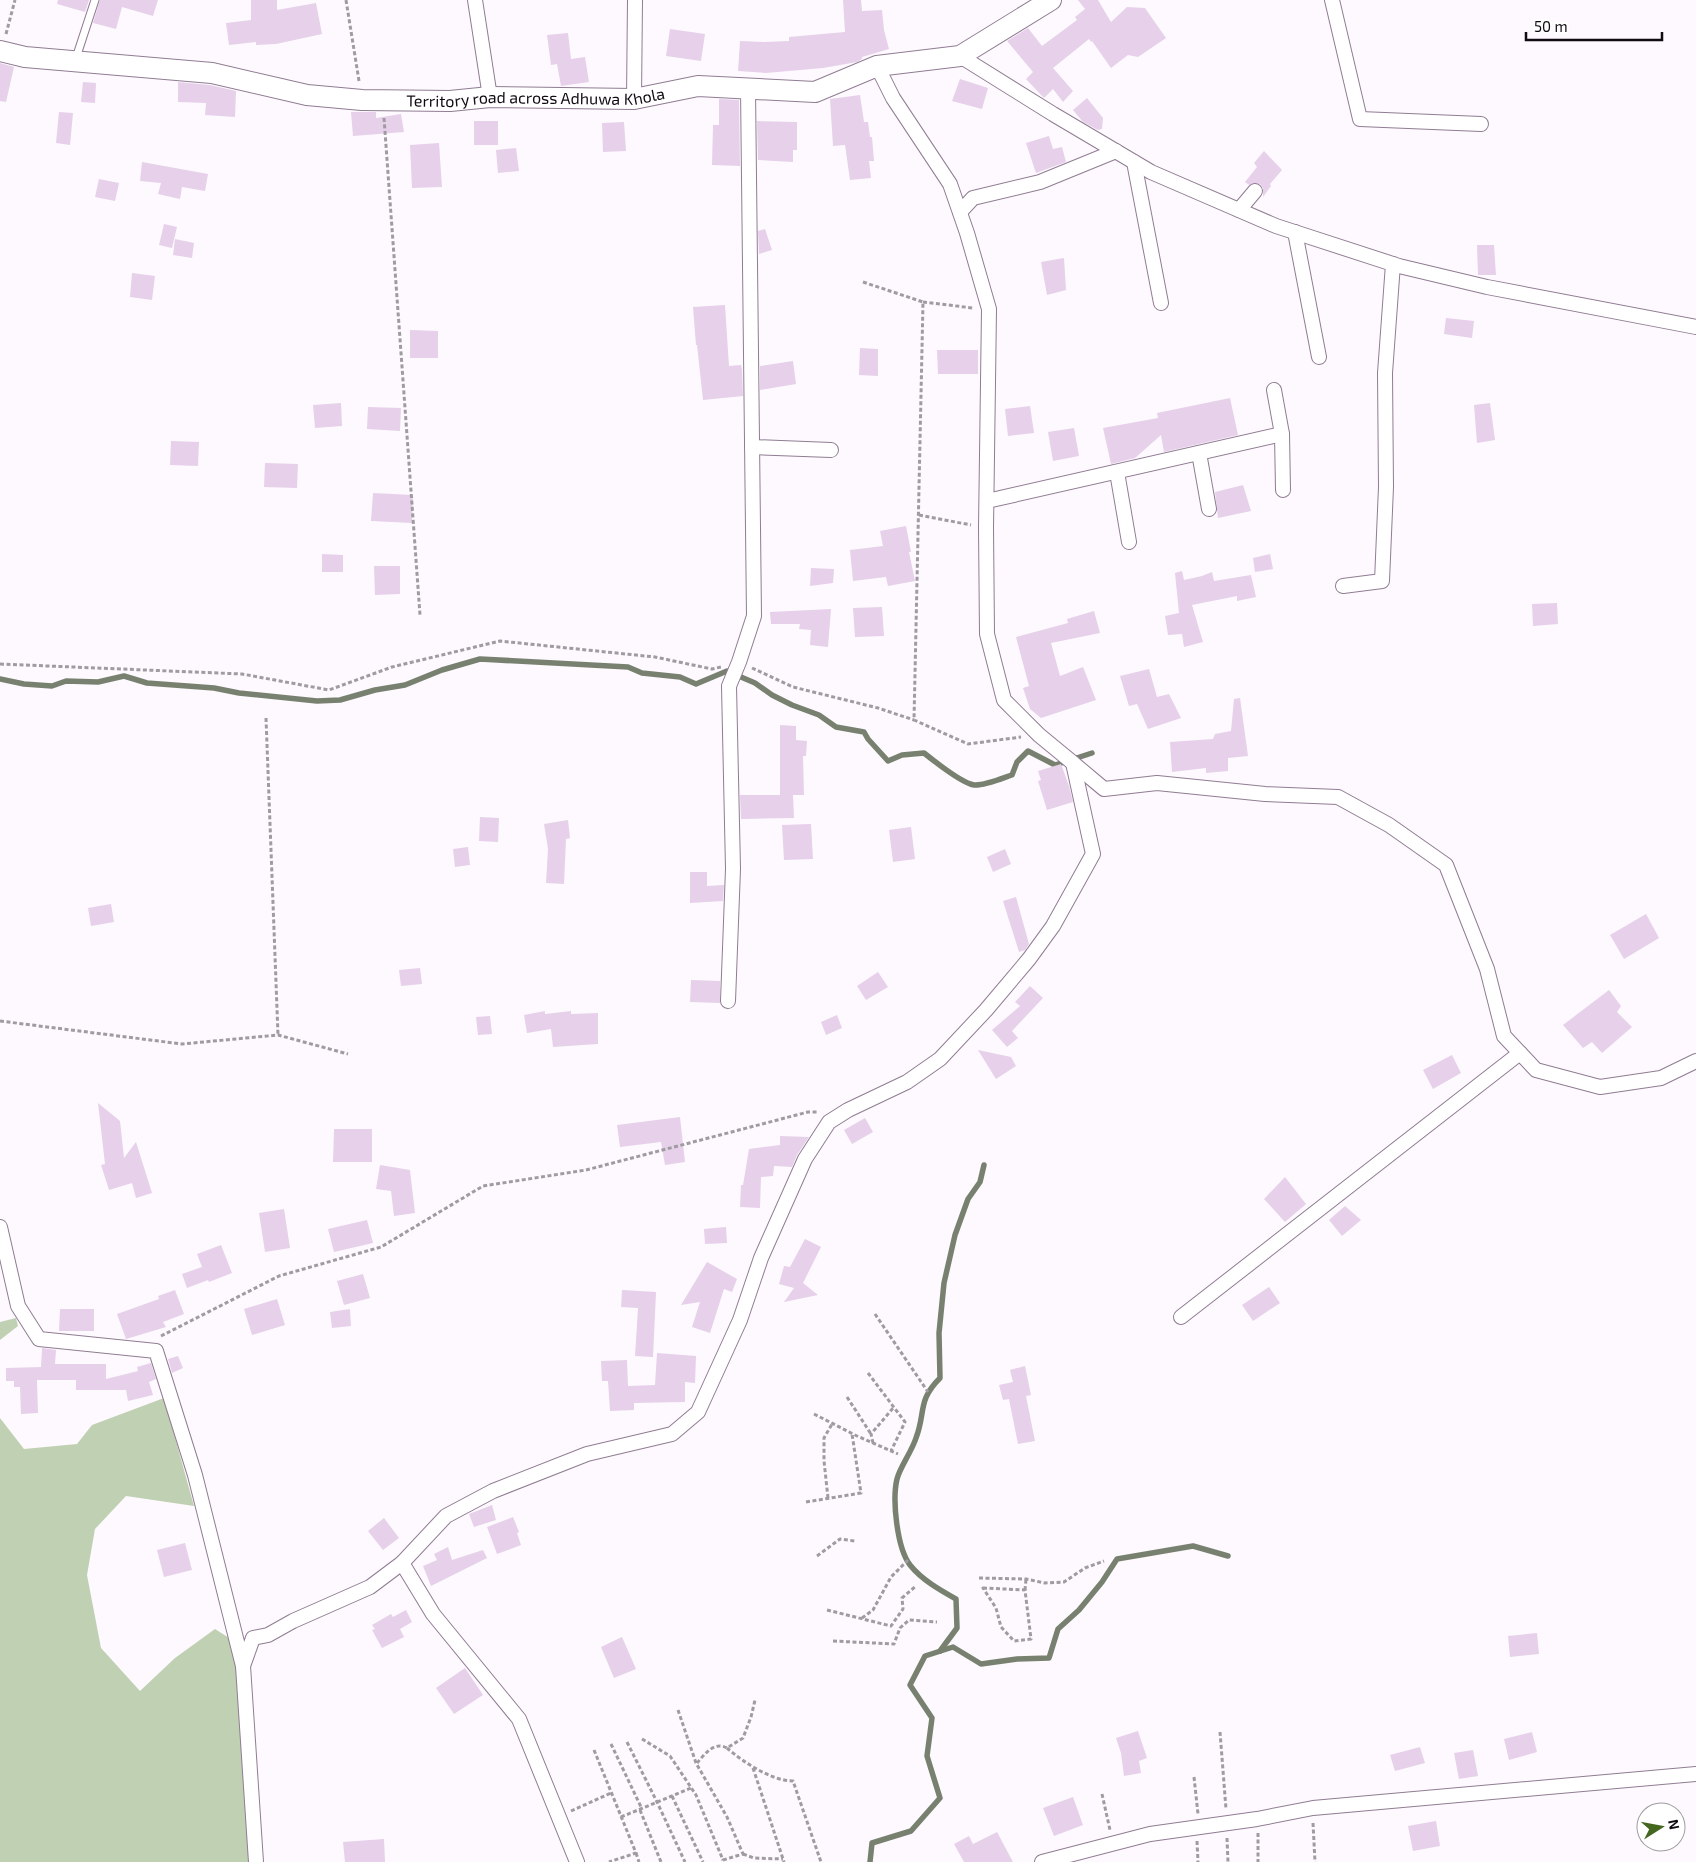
<svg xmlns="http://www.w3.org/2000/svg" width="1696" height="1862" font-family="'Exo 2',sans-serif">
  <rect width="100%" height="100%" fill="#fdf9fe"/>
  <g fill="#c0d1b3">
    <polygon points="16,1318 18,1326 0,1340 0,1322"/>
    <polygon points="164,1398 194,1506 126,1496 95,1529 87,1575 101,1648 140,1691 175,1658 215,1629 234,1641 253,1862 0,1862 0,1418 24,1449 77,1444 92,1425"/>
  </g>
  <g fill="none" stroke-linecap="round" stroke-linejoin="round">
    <g stroke="#78816f" stroke-width="5.5">
      <path d="M0,679L24,684L52,686L66,681L98,682L124,676L147,683L214,688L239,693L317,701L340,700L375,690L405,685L442,670L480,659L628,667L642,673L680,677L696,684L727,671L755,683L772,695L792,705L819,715L836,727L864,732L868,739L888,761L902,755L924,753C934,761 962,783 974,785C984,786 1003,778 1012,775L1017,762L1028,751L1055,765L1092,753"/>
      <path d="M940,1651L957,1628L956,1599C940,1590 922,1580 910,1565C897,1548 892,1500 897,1479C900,1467 912,1451 916,1438C926,1412 917,1401 940,1378L939,1333L944,1283L955,1235L968,1199L980,1182L984,1165"/>
      <polyline points="870,1862 872,1843 911,1831 940,1798 927,1756 932,1718 910,1685 925,1656 953,1647 981,1664 1017,1659 1049,1658 1058,1629 1079,1610 1102,1582 1117,1559 1193,1546 1228,1556"/>
    </g>
  </g>
  <g fill="#e6d0ea">
    <polygon points="58,0 89,0 85,12 57,4"/>
    <polygon points="100,0 158,0 153,16 122,7 116,29 93,23"/>
    <polygon points="251,0 277,0 277,10 316,3 322,34 276,44 256,45 256,42 229,45 226,23 251,20"/>
    <polygon points="843,0 861,0 862,11 882,10 884,30 889,49 862,57 862,59 857,62 823,68 766,73 738,71 740,41 765,42 789,41 789,37 845,32"/>
    <polygon points="1078,0 1098,0 1111,22 1127,7 1145,8 1166,38 1138,57 1128,55 1111,68 1092,41 1091,42 1089,39 1053,68 1073,91 1063,102 1053,89 1044,98 1026,79 1033,72 1007,41 1028,28 1042,46 1077,20 1075,17 1085,9"/>
    <polygon points="670,29 705,34 701,61 666,56"/>
    <polygon points="568,33 571,59 585,57 589,82 561,86 557,64 551,65 547,35"/>
    <polygon points="0,63 14,67 6,102 0,101"/>
    <polygon points="960,79 988,88 982,109 952,101"/>
    <polygon points="83,82 96,83 95,103 81,102"/>
    <polygon points="178,82 210,85 236,91 235,117 205,115 206,103 178,102"/>
    <polygon points="860,95 864,122 868,122 870,137 872,137 874,161 869,161 871,178 850,180 845,145 833,146 830,99"/>
    <polygon points="1087,98 1103,118 1102,129 1098,130 1083,122 1073,110"/>
    <polygon points="719,99 739,100 740,166 712,165 713,125 719,125"/>
    <polygon points="59,112 73,113 70,145 56,143"/>
    <polygon points="351,112 376,112 376,118 401,114 404,132 353,136"/>
    <rect x="474" y="121" width="24" height="24"/>
    <polygon points="757,121 797,122 797,150 793,150 793,162 758,160"/>
    <polygon points="624,122 626,151 603,152 602,123"/>
    <polygon points="1049,136 1053,149 1062,147 1066,162 1036,173 1026,143"/>
    <polygon points="439,143 442,187 412,188 410,145"/>
    <polygon points="516,148 519,171 498,173 496,150"/>
    <polygon points="1264,151 1282,170 1270,184 1271,186 1263,197 1263,188 1260,184 1252,183 1249,185 1245,182 1257,167 1254,163"/>
    <polygon points="142,162 208,174 205,191 182,187 180,199 158,194 161,183 140,181"/>
    <polygon points="99,179 119,183 115,201 95,197"/>
    <polygon points="164,224 177,227 172,248 159,245"/>
    <polygon points="765,229 772,250 759,254 758,231"/>
    <polygon points="175,239 194,243 192,258 173,255"/>
    <polygon points="1477,245 1494,245 1496,275 1478,275"/>
    <polygon points="1064,258 1066,290 1047,295 1041,262"/>
    <polygon points="132,273 155,276 152,300 130,297"/>
    <polygon points="725,305 729,366 741,365 742,369 743,396 703,400 697,345 696,345 693,307"/>
    <polygon points="1446,318 1474,321 1472,338 1444,334"/>
    <polygon points="410,330 438,331 438,358 410,358"/>
    <polygon points="860,348 878,349 878,376 859,375"/>
    <polygon points="937,350 978,350 978,374 938,374"/>
    <polygon points="793,361 796,384 760,390 760,366"/>
    <polygon points="1230,398 1238,435 1164,452 1161,435 1135,458 1111,464 1103,428 1158,418 1157,413"/>
    <polygon points="341,403 342,426 315,428 313,405"/>
    <polygon points="1490,403 1495,440 1477,443 1474,405"/>
    <polygon points="1030,406 1034,433 1008,436 1005,409"/>
    <polygon points="368,407 401,408 400,431 367,429"/>
    <polygon points="1074,428 1079,456 1053,461 1048,432"/>
    <polygon points="171,441 199,442 198,466 170,465"/>
    <polygon points="265,463 298,464 297,488 264,487"/>
    <polygon points="1243,485 1251,511 1218,518 1215,492"/>
    <polygon points="373,493 413,495 412,523 371,521"/>
    <polygon points="906,526 911,552 909,552 915,581 888,586 886,577 853,581 850,550 883,546 880,531"/>
    <polygon points="322,554 343,555 343,572 322,572"/>
    <polygon points="1270,554 1273,569 1255,572 1253,558"/>
    <polygon points="374,566 400,566 400,594 375,595"/>
    <polygon points="811,568 834,569 833,583 810,586"/>
    <polygon points="1182,571 1184,580 1202,576 1212,572 1214,581 1251,575 1256,597 1237,601 1237,596 1192,605 1203,642 1184,647 1182,634 1168,635 1165,616 1179,613 1175,573"/>
    <polygon points="1557,603 1558,624 1533,626 1532,604"/>
    <polygon points="882,607 884,636 855,637 853,608"/>
    <polygon points="831,609 828,647 810,645 811,630 799,629 800,624 771,624 770,612"/>
    <polygon points="1094,611 1100,633 1051,643 1060,676 1083,667 1096,700 1041,718 1030,709 1023,688 1029,686 1016,637 1068,623 1067,619"/>
    <polygon points="1149,669 1157,697 1169,694 1181,718 1148,729 1137,704 1129,706 1120,676"/>
    <polygon points="1240,698 1248,756 1228,758 1228,771 1206,773 1206,768 1172,772 1170,742 1213,739 1215,734 1231,731 1234,699"/>
    <polygon points="780,725 796,726 796,740 807,741 806,756 803,756 804,795 793,795 794,818 741,819 740,795 780,795"/>
    <polygon points="1061,764 1069,786 1073,802 1047,810 1038,781 1041,780 1038,771"/>
    <polygon points="480,817 499,818 498,842 479,841"/>
    <polygon points="568,820 570,838 566,839 564,884 546,883 548,849 544,824"/>
    <polygon points="811,824 813,859 784,860 782,825"/>
    <polygon points="911,827 915,859 893,862 889,830"/>
    <polygon points="468,847 470,865 455,867 453,849"/>
    <polygon points="1005,849 1011,864 993,872 987,857"/>
    <polygon points="690,872 707,872 707,886 724,885 723,901 690,903"/>
    <polygon points="1016,897 1029,944 1025,950 1019,952 1003,901"/>
    <polygon points="111,904 114,922 91,926 88,908"/>
    <polygon points="1646,914 1659,938 1624,959 1610,935"/>
    <polygon points="420,968 422,984 401,986 399,970"/>
    <polygon points="878,972 888,987 866,1000 857,986"/>
    <polygon points="691,980 720,981 720,1003 690,1002"/>
    <polygon points="1030,986 1043,998 1012,1031 1018,1038 1007,1047 992,1030 1020,1006 1015,1002"/>
    <polygon points="1609,990 1621,1006 1617,1012 1632,1027 1602,1053 1592,1042 1583,1048 1563,1025"/>
    <polygon points="545,1011 545,1014 571,1011 571,1014 598,1013 598,1044 553,1047 551,1029 527,1033 524,1015"/>
    <polygon points="837,1015 842,1028 826,1035 821,1022"/>
    <polygon points="490,1016 492,1034 478,1035 476,1017"/>
    <polygon points="978,1050 1011,1057 1016,1066 996,1079"/>
    <polygon points="1452,1055 1461,1073 1433,1089 1423,1070"/>
    <polygon points="98,1103 120,1121 124,1158 136,1142 152,1193 136,1198 132,1183 109,1190 101,1165 105,1164"/>
    <polygon points="680,1117 685,1162 665,1165 661,1142 620,1147 617,1125"/>
    <polygon points="865,1118 873,1132 852,1144 844,1130"/>
    <polygon points="334,1129 372,1129 372,1162 333,1162"/>
    <polygon points="780,1136 809,1137 797,1155 792,1167 774,1166 773,1176 761,1177 760,1208 740,1207 741,1185 743,1185 749,1149 780,1145"/>
    <polygon points="380,1165 410,1170 415,1213 394,1216 391,1191 376,1189"/>
    <polygon points="1285,1177 1306,1204 1285,1222 1264,1199"/>
    <polygon points="1345,1206 1361,1220 1342,1236 1329,1220"/>
    <polygon points="284,1209 290,1248 265,1252 259,1213"/>
    <polygon points="367,1220 373,1243 334,1252 328,1229"/>
    <polygon points="726,1227 727,1243 705,1244 704,1229"/>
    <polygon points="805,1239 821,1247 803,1283 818,1295 784,1302 794,1288 779,1284 784,1266 790,1267"/>
    <polygon points="221,1245 232,1273 209,1282 208,1280 187,1288 182,1274 202,1267 197,1254"/>
    <polygon points="707,1262 737,1279 732,1292 724,1289 710,1333 692,1327 700,1302 681,1305"/>
    <polygon points="363,1274 370,1298 344,1305 337,1281"/>
    <polygon points="1269,1287 1280,1303 1253,1321 1242,1305"/>
    <polygon points="175,1290 184,1314 163,1322 166,1327 126,1339 117,1314 159,1299 158,1296"/>
    <polygon points="622,1290 656,1292 653,1357 635,1356 638,1308 621,1307"/>
    <polygon points="277,1299 285,1325 252,1335 244,1309"/>
    <polygon points="60,1309 94,1309 94,1331 59,1331"/>
    <polygon points="350,1309 351,1326 332,1328 330,1312"/>
    <polygon points="42,1348 56,1350 55,1364 106,1364 106,1379 138,1371 137,1367 151,1363 156,1379 149,1382 153,1395 128,1401 126,1390 76,1390 76,1380 37,1380 38,1413 21,1414 20,1387 14,1387 14,1381 6,1381 6,1368 41,1367"/>
    <polygon points="657,1353 696,1356 695,1383 685,1382 685,1402 634,1403 634,1410 610,1411 608,1381 602,1381 601,1361 627,1360 628,1386 655,1385"/>
    <polygon points="178,1356 183,1368 172,1373 168,1359"/>
    <polygon points="1025,1366 1031,1395 1026,1396 1035,1441 1018,1444 1009,1399 1003,1400 999,1385 1013,1382 1010,1370"/>
    <polygon points="492,1505 496,1520 474,1527 469,1514"/>
    <polygon points="513,1517 519,1532 517,1533 521,1545 497,1554 487,1527"/>
    <polygon points="384,1518 399,1538 383,1550 368,1531"/>
    <polygon points="185,1543 192,1570 164,1577 157,1550"/>
    <polygon points="448,1547 452,1560 483,1550 487,1558 431,1586 423,1566 437,1560 434,1554"/>
    <polygon points="406,1610 412,1622 400,1629 404,1637 382,1648 372,1630 375,1629 372,1625 391,1614 393,1617"/>
    <polygon points="1537,1633 1539,1654 1510,1657 1508,1636"/>
    <polygon points="622,1637 636,1669 614,1678 601,1647"/>
    <polygon points="465,1668 483,1695 454,1714 436,1688"/>
    <polygon points="1138,1731 1147,1758 1139,1761 1141,1773 1124,1776 1121,1753 1116,1738"/>
    <polygon points="1532,1732 1537,1752 1509,1760 1504,1739"/>
    <polygon points="1420,1747 1425,1763 1395,1771 1390,1755"/>
    <polygon points="1473,1750 1478,1776 1459,1779 1454,1753"/>
    <polygon points="1073,1797 1083,1825 1054,1836 1043,1808"/>
    <polygon points="1436,1821 1440,1846 1413,1851 1408,1826"/>
    <polygon points="997,1832 1013,1862 964,1862 954,1844 969,1836 973,1844"/>
    <polygon points="384,1839 385,1862 345,1862 343,1842"/>
  </g>
  <g fill="none" stroke-linecap="round" stroke-linejoin="round">
    <g stroke="#907c93" stroke-width="9">
      <polyline id="lane" points="76,58 95,0"/>
    </g>
    <g stroke="#907c93" stroke-width="16">
      <g id="street">
        <polyline points="475,0 490,97"/>
        <polyline points="1332,0 1360,119 1481,124"/>
        <polyline points="960,56 1053,114 1151,172 1276,226 1399,266 1487,287 1696,327"/>
        <polyline points="634,99 635,0"/>
        <polyline points="1134,162 1161,303"/>
        <polyline points="1239,210 1255,191"/>
        <polyline points="960,212 973,198 1040,182 1116,151"/>
        <polyline points="1295,232 1319,357"/>
        <polyline points="1282,434 1283,490"/>
        <polyline points="752,447 831,450"/>
        <polyline points="1199,453 1209,509"/>
        <polyline points="1117,472 1129,542"/>
        <polyline points="987,501 1282,434 1274,390"/>
        <polyline points="1343,586 1382,581 1386,487 1385,373 1393,264"/>
        <polyline points="1073,763 1104,789 1157,783 1265,794 1338,797 1389,825 1446,865 1487,969 1504,1036 1536,1070 1600,1087 1661,1078 1696,1061"/>
        <polyline points="728,1001 733,869 729,686 739,662 754,616 748,89"/>
        <polyline points="0,1227 18,1306 39,1339 156,1351 195,1475 243,1666 253,1638 268,1635 293,1621 370,1587 402,1563 433,1614 519,1719 577,1862"/>
        <polyline points="1181,1317 1520,1053"/>
        <polyline points="402,1563 446,1516 493,1491 587,1454 672,1434 698,1412 740,1320 761,1258 805,1159 829,1122 848,1110 907,1082 940,1059 986,1010 1029,959 1053,926 1093,854 1073,763 1039,735 1004,700 987,634 986,528 989,309 967,233 950,184 893,98 877,66"/>
        <polyline points="243,1666 256,1862"/>
        <polyline points="1042,1862 1150,1834 1257,1819 1313,1808 1696,1774"/>
      </g>
    </g>
    <g stroke="#907c93" stroke-width="22">
      <g id="secondary">
        <path id="s1" d="M0,51L25,57L212,73L307,95L362,100L450,101L490,97L634,99L698,86L815,92L877,66L960,56L1051,0"/>
      </g>
    </g>
    <g stroke="#a09ba1" stroke-width="3" stroke-dasharray="4 2.5" stroke-linecap="butt">
      <polyline points="346,0 359,81"/>
      <polyline points="6,34 15,0"/>
      <polyline points="384,118 420,615"/>
      <polyline points="863,282 923,302 914,720 968,744 1021,737"/>
      <polyline points="923,302 973,308"/>
      <polyline points="919,515 971,525"/>
      <polyline points="0,664 242,674 329,690 392,667 500,641 655,657 712,669 721,667"/>
      <polyline points="752,668 793,687 878,708 914,720"/>
      <polyline points="266,718 278,1035"/>
      <polyline points="0,1021 182,1044 278,1035 348,1054"/>
      <polyline points="875,1314 928,1392"/>
      <polyline points="161,1336 279,1276 381,1247 483,1186 586,1170 808,1112 818,1112"/>
      <polyline points="868,1373 905,1422 891,1451"/>
      <polyline points="847,1397 871,1434"/>
      <polyline points="814,1414 857,1436 898,1454"/>
      <polyline points="873,1443 871,1434 894,1407"/>
      <polyline points="828,1498 824,1461 824,1438 832,1424"/>
      <polyline points="806,1502 861,1493 852,1434"/>
      <polyline points="817,1556 840,1539 855,1541"/>
      <polyline points="979,1578 1026,1579 1045,1583 1064,1582 1085,1568 1104,1561"/>
      <polygon points="983,1588 1025,1590 1031,1639 1014,1641 1001,1627 996,1608"/>
      <polyline points="1025,1590 1026,1579"/>
      <polyline points="827,1610 891,1626 903,1609 902,1598 916,1586"/>
      <polyline points="862,1618 873,1610 891,1577 908,1560"/>
      <polyline points="833,1641 894,1644 900,1628 909,1620 937,1622"/>
      <polyline points="678,1710 696,1763 727,1817 743,1854 723,1860 724,1862"/>
      <polyline points="1220,1732 1226,1809"/>
      <polyline points="642,1739 670,1756 696,1795 723,1860"/>
      <polyline points="627,1742 657,1802 685,1862"/>
      <polyline points="611,1744 642,1809"/>
      <path d="M727,1748C743,1762 772,1781 793,1781L821,1862"/>
      <polyline points="594,1750 636,1853 609,1862"/>
      <path d="M697,1763C705,1754 714,1741 727,1748L743,1738L751,1717L755,1700"/>
      <polyline points="753,1768 784,1862"/>
      <polyline points="1194,1777 1198,1814"/>
      <polyline points="1102,1794 1110,1830"/>
      <polyline points="672,1796 703,1862"/>
      <polyline points="640,1810 661,1862"/>
      <polyline points="571,1811 611,1793"/>
      <polyline points="621,1817 691,1788"/>
      <polyline points="1313,1823 1315,1862"/>
      <polyline points="1258,1833 1258,1862"/>
      <polyline points="1227,1838 1228,1862"/>
      <polyline points="1197,1841 1198,1862"/>
      <polyline points="636,1853 639,1862"/>
      <polyline points="743,1854 754,1858 783,1859"/>
    </g>
    <use href="#lane" stroke="#fff" stroke-width="7"/>
    <use href="#street" stroke="#fff" stroke-width="14"/>
    <use href="#secondary" stroke="#fff" stroke-width="20"/>
  </g>
  <g text-anchor="middle" stroke-width="4.5" stroke-linejoin="round" paint-order="stroke">
    <g font-size="16" fill="#110a12" stroke="#fff">
      <text dy="6" stroke="none"><textPath href="#s1" startOffset="540">Territory road across Adhuwa Khola</textPath></text>
    </g>
  </g>
  <g transform="translate(1661 1827) rotate(79)"><circle r="24" fill="#ffffff" stroke="#a09da0"/>
  <path d="M0-4L9 19L0 12L-9 19Z" fill="#44671f"/>
  <text y="-8" font-size="14" font-weight="bold" text-anchor="middle" fill="#110a12">N</text>
  </g>
  <path d="M1526 32v8h136v-8" fill="none" stroke="#110a12" stroke-width="2.5"/>
  <text x="1534" y="32" font-size="15" fill="#110a12" stroke="#ffffff" stroke-width="4" paint-order="stroke">50 m</text>
</svg>
